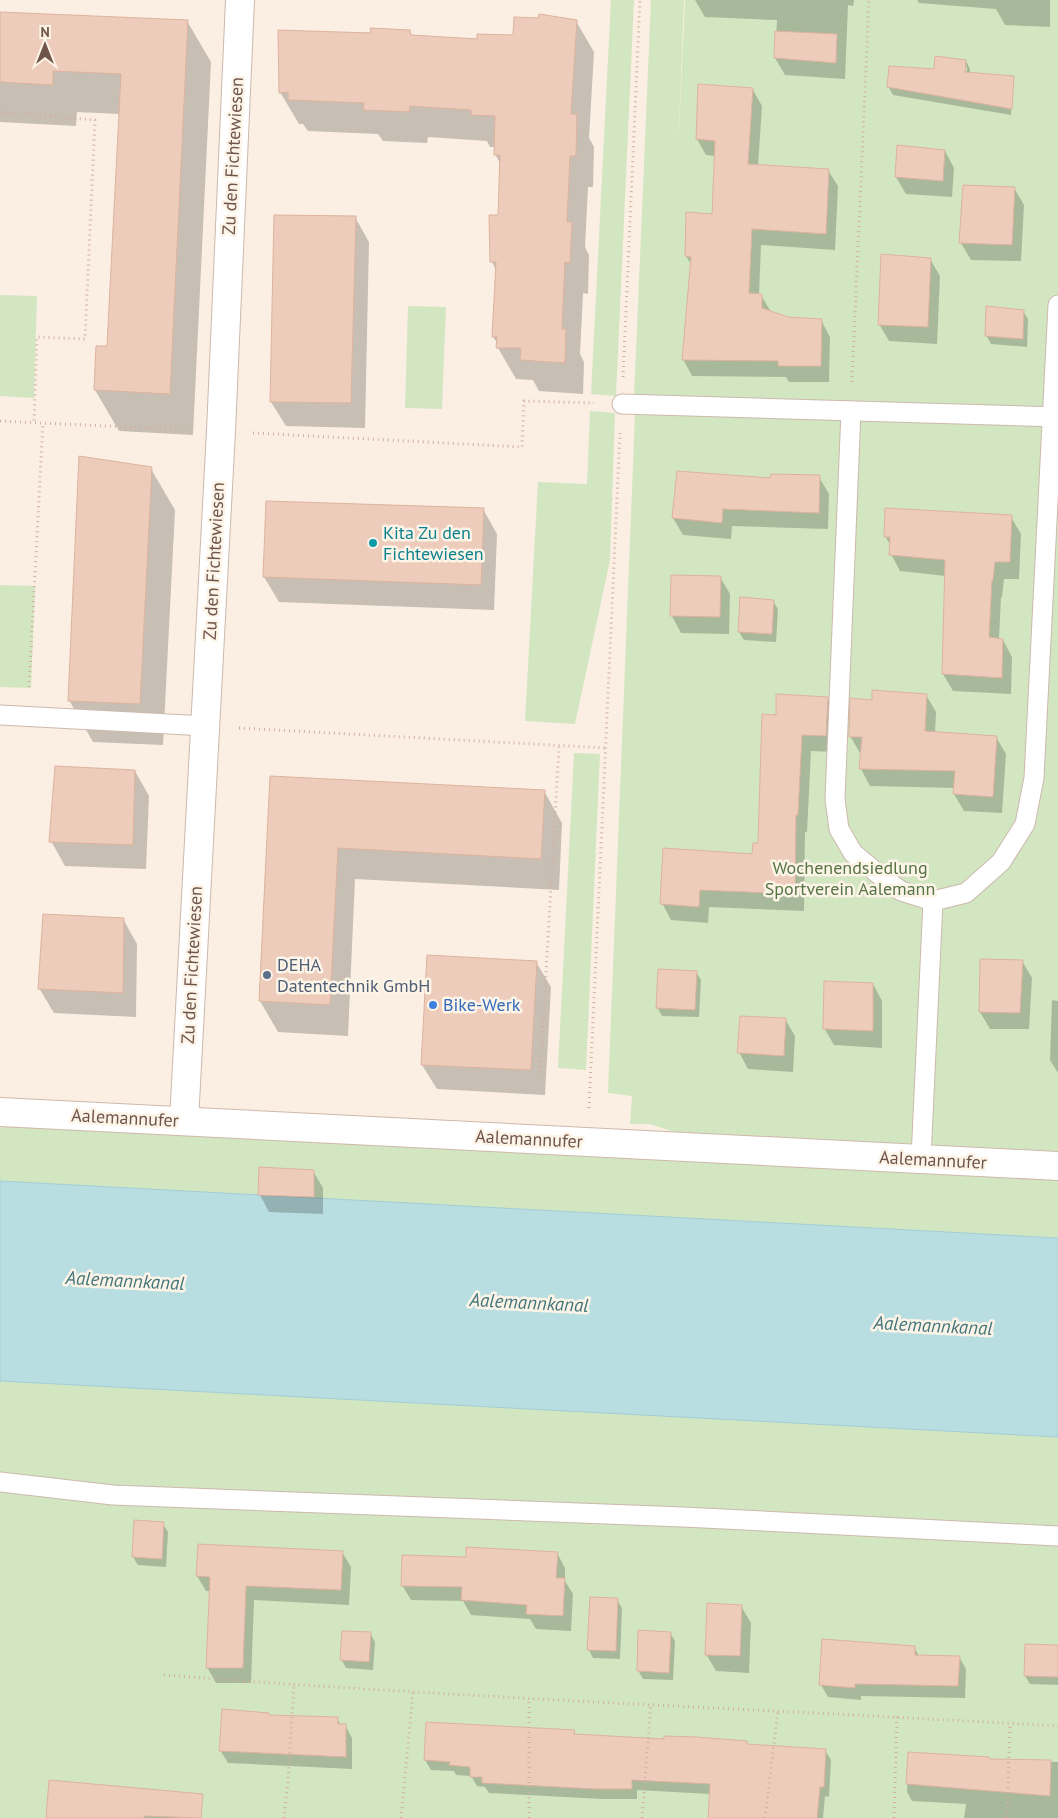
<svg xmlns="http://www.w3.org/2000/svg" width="1058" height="1818" font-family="'PT Sans',sans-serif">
  <rect width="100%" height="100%" fill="#faefe2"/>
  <g fill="#d3e6c2">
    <polygon points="611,0 634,0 616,396 591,394"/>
    <polygon points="651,0 684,0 678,154 685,0 1058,0 1058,1153 680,1134 650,1124 630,1124 632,1096 608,1093 635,414 665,415 666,401 634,398"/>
    <polygon points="0,295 37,296 34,398 0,396"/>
    <polygon points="408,306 446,307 442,409 405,408"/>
    <polygon points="590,411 615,413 610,560 575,724 525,721 538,482 587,484"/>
    <polygon points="0,585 35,586 31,688 0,687"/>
    <polygon points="574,753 600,754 586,1070 558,1068"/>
    <polygon points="0,1112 1058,1166 1058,1238 0,1181"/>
    <polygon points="0,1381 1058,1437 1058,1818 0,1818"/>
  </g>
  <polygon fill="#b9dee2" stroke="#a0ced3" points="0,1181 1058,1238 1058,1437 0,1381"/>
  <g fill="#0003" fill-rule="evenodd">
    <polygon points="695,0 854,0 853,6 848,5 845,79 785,75 775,58 777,20 705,17"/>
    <polygon points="917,0 1050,0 1050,27 1005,25 996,9 919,3"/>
    <polygon points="0,14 187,21 211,62 193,435 119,431 95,390 108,348 120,114 77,112 76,126 0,122"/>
    <polygon points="576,21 594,52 589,138 594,147 593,187 588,187 585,247 589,255 588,294 583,293 580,354 584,362 583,394 539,391 533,380 516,379 498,348 498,344 493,337 496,270 492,262 490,216 499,216 501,165 495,154 495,147 490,147 487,141 428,137 427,143 383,141 378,134 308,131 303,124 299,124 280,92 372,34 409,31 413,37 479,41 514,36"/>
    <path d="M966,61L970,69V73L1013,85L1011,115L893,95L888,86ZM964,67H967L966,78H964Z"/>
    <polygon points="753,90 762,106 758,166 828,170 838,186 835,250 761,245 759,295 761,295 771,312 788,318 821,320 830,337 829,382 789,382 786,377 692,376 683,359 692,266 686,256 687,213 714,215 716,156 706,155 697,139"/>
    <polygon points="898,147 945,151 954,168 952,197 906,194 896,177"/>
    <polygon points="1014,188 1024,205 1021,261 971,260 961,243"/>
    <polygon points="355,217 369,242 365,428 286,426 271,402"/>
    <polygon points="930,259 940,276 937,344 889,341 879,324"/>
    <polygon points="1023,311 1028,319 1027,347 991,344 986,335"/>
    <polygon points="151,469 175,510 163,745 93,742 69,700"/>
    <polygon points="819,477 829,494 828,529 732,526 731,539 683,535 673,518 772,480"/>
    <polygon points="483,509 497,534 494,610 279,602 264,577"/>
    <polygon points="1011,517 1021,534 1019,579 1004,579 1002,597 1001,597 999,639 1003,640 1012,657 1011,694 953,691 943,674 946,576 900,571 891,554 891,546 885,536"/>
    <polygon points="720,577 730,594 729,634 681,633 672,616"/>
    <polygon points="741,598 773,601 778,609 776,642 744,640 739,632"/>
    <polygon points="926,695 936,712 935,733 996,737 1006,754 1002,813 964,811 954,794 955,788 870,786 861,769 862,754 860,753 850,736 873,701"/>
    <polygon points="827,698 837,715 835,752 811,751 807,832 805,832 804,911 709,907 708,923 671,920 662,903 753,855 759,845 777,716"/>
    <polygon points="135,771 149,796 146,869 65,866 51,841"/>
    <polygon points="271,777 544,791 562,823 559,890 355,879 348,1036 278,1032 260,1001"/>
    <polygon points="123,919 137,944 136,1017 54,1013 39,988"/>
    <polygon points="1022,961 1032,978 1029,1029 990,1029 980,1012"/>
    <polygon points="536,962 551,987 545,1095 437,1089 422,1065"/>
    <polygon points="696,972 701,980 699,1017 662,1016 657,1007"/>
    <polygon points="873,984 882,1001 882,1048 834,1045 824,1028"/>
    <polygon points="1052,1000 1058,1001 1058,1073 1050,1060"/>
    <polygon points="785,1019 795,1036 793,1072 748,1069 739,1052"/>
    <polygon points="313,1171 323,1188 323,1214 269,1212 260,1195"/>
    <polygon points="163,1524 168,1532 166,1567 138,1565 133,1557"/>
    <polygon points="342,1552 351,1567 349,1605 254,1600 251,1683 216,1683 207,1667 211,1591 206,1591 197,1576"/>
    <polygon points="557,1553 565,1568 565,1581 573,1594 571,1631 536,1629 530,1619 471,1615 463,1601 411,1600 402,1585"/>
    <polygon points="617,1600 622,1608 620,1659 593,1658 589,1650"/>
    <polygon points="741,1606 751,1623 749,1673 716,1671 706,1654"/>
    <polygon points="370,1633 375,1642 373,1670 346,1668 341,1659"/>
    <polygon points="670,1633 675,1641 673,1680 643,1679 638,1670"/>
    <polygon points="1058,1646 1058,1685 1030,1684 1025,1676"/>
    <polygon points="914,1647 919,1656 959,1657 966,1669 965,1698 861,1696 861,1700 828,1697 821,1685"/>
    <polygon points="269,1716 337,1719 341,1725 345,1725 352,1738 352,1769 228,1763 220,1750"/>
    <polygon points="574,1731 576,1736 746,1742 748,1746 825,1750 831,1760 829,1797 825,1796 823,1818 709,1818 710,1794 637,1790 637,1799 602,1799 489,1793 485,1787 477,1786 471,1776 456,1775 454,1771 431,1770 425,1760"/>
    <polygon points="909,1753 988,1758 990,1760 1058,1762 1058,1818 964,1818 966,1804 912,1801 907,1792"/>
    <polygon points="50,1781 181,1816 181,1818 47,1818"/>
  </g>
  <g fill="#edccbc" stroke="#deb29e">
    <polygon points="0,12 188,20 170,394 94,390 96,346 107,346 121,74 53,71 53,85 0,82"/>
    <polygon points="539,14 577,20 571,114 577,114 576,156 570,156 567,222 572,222 570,263 565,262 562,329 566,329 565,363 520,360 521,348 496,348 497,337 492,337 496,262 490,262 489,215 498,215 500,155 494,155 495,116 471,115 471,110 410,106 409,112 363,110 364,103 288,100 288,92 279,93 278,30 371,33 370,28 410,30 411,35 477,39 477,34 513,35 514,17 538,18"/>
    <polygon points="775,31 837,34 836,63 774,58"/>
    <polygon points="935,56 966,60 965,72 1014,76 1012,109 887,87 889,66 934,69"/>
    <polygon points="698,84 753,88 748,164 829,169 826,234 752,229 749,293 762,294 762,308 788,317 822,319 821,366 778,366 778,361 682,360 691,257 685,256 686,212 712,214 715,141 696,139"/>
    <polygon points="897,145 945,150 943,181 895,177"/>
    <polygon points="963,185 1015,187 1012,245 959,243"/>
    <polygon points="274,215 356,216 351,403 270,402"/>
    <polygon points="881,254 931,258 928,327 878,325"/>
    <polygon points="986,306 1024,310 1023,339 985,336"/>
    <polygon points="79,456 152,467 140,704 68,701"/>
    <polygon points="677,471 770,478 771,474 820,475 819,513 723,509 722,523 672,518"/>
    <polygon points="266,501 484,508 481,585 263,577"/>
    <polygon points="885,508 1012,515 1010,562 995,562 993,580 992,580 989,637 1003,639 1002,678 942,674 945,560 889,555 890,537 884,537"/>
    <polygon points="671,575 721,576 720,617 670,616"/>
    <polygon points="740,597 774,600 772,634 738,632"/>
    <polygon points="872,690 927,694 925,731 997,736 993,797 953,794 955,771 859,769 862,737 849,737 850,698 872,700"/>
    <polygon points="776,694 828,697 826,736 802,735 798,815 796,815 795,894 700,890 699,907 660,904 663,848 752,854 753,843 758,843 762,714 776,715"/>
    <polygon points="55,766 135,770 133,845 49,842"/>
    <polygon points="270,776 545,790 541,859 338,848 330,1005 259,1001"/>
    <polygon points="43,914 124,918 123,993 38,989"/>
    <polygon points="427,955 537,961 531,1070 421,1065"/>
    <polygon points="980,959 1023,960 1020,1013 979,1012"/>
    <polygon points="658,969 697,971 695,1010 656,1008"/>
    <polygon points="824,981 873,983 873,1031 823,1029"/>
    <polygon points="740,1016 786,1018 784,1056 737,1053"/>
    <polygon points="259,1167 314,1170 314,1197 258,1195"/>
    <polygon points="134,1520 164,1522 162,1559 132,1557"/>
    <polygon points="198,1544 343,1551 341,1590 246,1586 243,1668 206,1668 210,1577 196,1576"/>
    <polygon points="466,1547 558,1552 556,1578 565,1578 563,1616 526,1614 527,1605 461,1600 462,1587 401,1586 402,1555 466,1557"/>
    <polygon points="590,1597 618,1598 616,1651 587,1650"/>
    <polygon points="707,1603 742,1605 740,1656 705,1655"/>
    <polygon points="638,1630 671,1632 669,1673 637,1671"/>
    <polygon points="342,1631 371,1632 369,1662 340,1660"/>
    <polygon points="822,1639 915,1646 915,1655 960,1656 958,1686 855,1684 855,1688 819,1685"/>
    <polygon points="1025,1644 1058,1645 1058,1677 1024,1676"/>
    <polygon points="222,1709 269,1713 269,1715 338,1717 338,1724 346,1724 346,1757 219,1751"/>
    <polygon points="426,1722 575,1730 574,1734 664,1739 664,1736 696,1737 747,1741 747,1744 826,1749 824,1787 820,1787 817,1818 708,1818 710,1784 632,1780 632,1789 596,1789 482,1783 482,1777 470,1777 470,1767 449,1765 450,1762 424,1760"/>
    <polygon points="908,1752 989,1757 989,1759 1051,1760 1050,1796 906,1784"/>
    <polygon points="49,1780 203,1794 201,1818 144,1816 144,1818 46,1818"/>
  </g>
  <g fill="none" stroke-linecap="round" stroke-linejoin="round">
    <g stroke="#ccb9ad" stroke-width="21">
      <g id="lane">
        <polyline points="622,404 1058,417"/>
        <polyline points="851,411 835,799 839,829 853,853 877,873 901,891 933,901 966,893 1001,862 1025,824 1034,778 1058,305"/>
        <polyline points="0,715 206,726"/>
        <polyline points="921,1159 933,901"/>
        <polyline points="0,1482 113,1495 683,1517 1058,1536"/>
      </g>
    </g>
    <g stroke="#ccb9ad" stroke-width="30">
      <polyline id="street" points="184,1121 221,431 240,0"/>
    </g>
    <g stroke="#cfb8ab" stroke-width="30">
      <polyline id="secondary" points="0,1112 1058,1166"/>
    </g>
    <g stroke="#d2b0a0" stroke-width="3" stroke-dasharray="1 4" stroke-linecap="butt">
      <polyline points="0,112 95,120 85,339 37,337 34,423"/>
      <polyline points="623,377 640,0"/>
      <polyline points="852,382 869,0"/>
      <polyline points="0,421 189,430"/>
      <polyline points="253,433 522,447 524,401 594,403"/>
      <polyline points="29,687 43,423"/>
      <polyline points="239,728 606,748"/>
      <polyline points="540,1077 559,747"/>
      <polyline points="589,1108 620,433"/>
      <path d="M164,1675C461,1698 760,1709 1058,1726"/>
      <polyline points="284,1818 288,1781 294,1685"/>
      <polyline points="401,1818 413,1692"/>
      <polyline points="529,1818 529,1698"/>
      <polyline points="642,1818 651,1704"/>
      <polyline points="765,1818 778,1710"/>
      <polyline points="894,1818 897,1717"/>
      <polyline points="1007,1818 1010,1723"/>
    </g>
    <use href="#lane" stroke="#fff" stroke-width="19"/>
    <use href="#street" stroke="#fff" stroke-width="28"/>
    <use href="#secondary" stroke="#fff" stroke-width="28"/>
  </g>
  <circle fill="#0f9aa8" stroke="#fdf4e8" stroke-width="2" cx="373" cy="543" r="5"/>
  <circle fill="#5c6f8a" stroke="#fdf4e8" stroke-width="2" cx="267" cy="975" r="5"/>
  <circle fill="#3f7fe0" stroke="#fdf4e8" stroke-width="2" cx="433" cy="1005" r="5"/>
  <g text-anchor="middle" stroke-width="5" stroke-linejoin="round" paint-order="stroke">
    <g font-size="18" fill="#70554b" stroke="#fdf4e8">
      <text transform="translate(233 156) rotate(-87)" y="6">Zu den Fichtewiesen</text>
      <text transform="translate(214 561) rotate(-87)" y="6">Zu den Fichtewiesen</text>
      <text transform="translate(192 965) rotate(-87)" y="6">Zu den Fichtewiesen</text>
      <text transform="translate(125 1118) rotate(3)" y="6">Aalemannufer</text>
      <text transform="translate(529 1139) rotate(3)" y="6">Aalemannufer</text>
      <text transform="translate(933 1160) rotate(3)" y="6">Aalemannufer</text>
    </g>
    <g font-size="18" fill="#0d838f" stroke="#fdf4e8" text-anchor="start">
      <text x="383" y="539">Kita Zu den<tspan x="383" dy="21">Fichtewiesen</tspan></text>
    </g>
    <g font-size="18" fill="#557544" stroke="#fdf4e8">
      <text x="850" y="874">Wochenendsiedlung<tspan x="850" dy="21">Sportverein Aalemann</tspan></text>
    </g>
    <g font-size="18" fill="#4e5e75" stroke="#fdf4e8" text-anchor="start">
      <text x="277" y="971">DEHA<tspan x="277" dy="21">Datentechnik GmbH</tspan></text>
    </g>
    <g font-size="18" fill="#366cbe" stroke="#fdf4e8" text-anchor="start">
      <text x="443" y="1011">Bike-Werk</text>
    </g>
    <g font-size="19" font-style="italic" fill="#43767b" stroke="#fdf4e8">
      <text transform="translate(125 1280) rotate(3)" y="7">Aalemannkanal</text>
      <text transform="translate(529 1302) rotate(3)" y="7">Aalemannkanal</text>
      <text transform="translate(933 1325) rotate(3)" y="7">Aalemannkanal</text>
    </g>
  </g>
  <g transform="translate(45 45)" stroke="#fdf4e8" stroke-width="4" paint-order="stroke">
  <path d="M0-4L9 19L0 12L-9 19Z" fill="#70554b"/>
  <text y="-8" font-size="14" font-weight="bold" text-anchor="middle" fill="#70554b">N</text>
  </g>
</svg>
